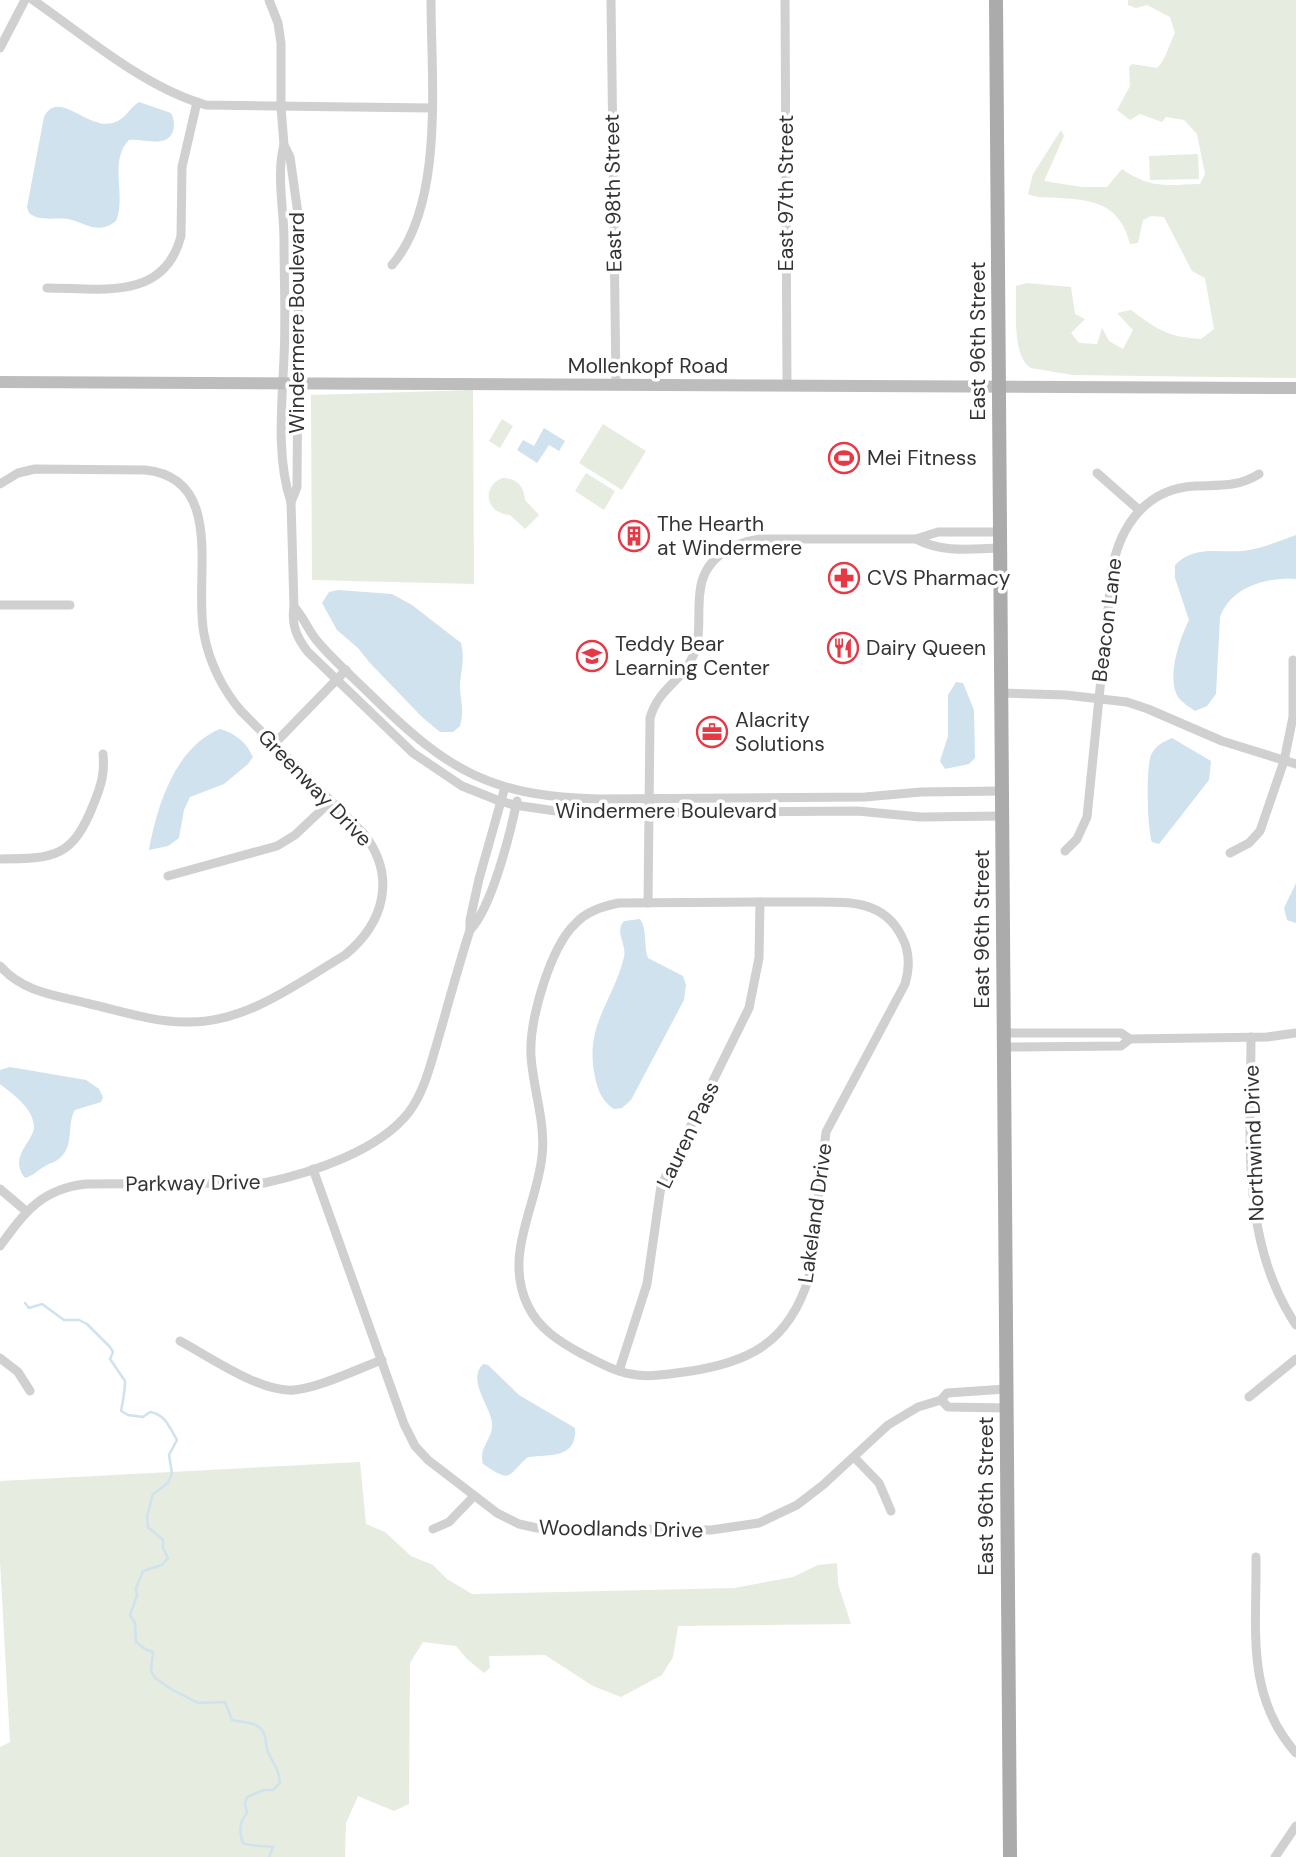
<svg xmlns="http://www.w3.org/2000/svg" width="1296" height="1857" font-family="'DM Sans',sans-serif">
  <rect width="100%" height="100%" fill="#fff"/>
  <g fill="#e6ecdf">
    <path d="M1128,0H1296V378L1073,375L1031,368C1011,356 1017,308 1016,286L1027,283L1071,287L1075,314L1085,319L1071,333L1079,343L1097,344L1102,328L1109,341L1123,349L1133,330L1117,313L1131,310C1158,330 1168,337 1201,339L1214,329L1205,278L1192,271L1164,217L1151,216L1143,220L1138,243L1130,244C1120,206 1098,200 1060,198C1049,197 1039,199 1028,194L1033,174L1061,130L1064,136L1044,181L1082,187H1107L1122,169C1151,189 1166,185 1200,184L1205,174L1197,134L1184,120L1166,117L1162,122L1140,114L1130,120L1117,110L1130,86L1129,67L1132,64L1157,68C1166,60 1169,44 1175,33L1170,17L1147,5L1136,8L1128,5Z"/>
    <polygon points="1198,154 1199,179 1150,180 1149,156"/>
    <polygon points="473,390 474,584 312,580 311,395"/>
    <polygon points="502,419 513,426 500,448 489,441"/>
    <polygon points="603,424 646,451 622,490 579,463"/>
    <polygon points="586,473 615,491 604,510 575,491"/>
    <path d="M502,478C517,478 524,486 525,500L539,515L525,529L510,515C487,514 480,488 502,478Z"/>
    <polygon points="360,1462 366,1524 385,1532 411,1556 433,1565 447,1579 472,1594 734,1588 793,1577 818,1565 837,1563 838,1584 851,1624 678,1626 673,1657 662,1675 621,1697 593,1686 545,1655 489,1656 490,1668 484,1673 467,1659 456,1646 423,1642 410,1663 409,1804 394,1811 358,1796 346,1823 345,1857 0,1857 0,1747 10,1742 0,1561 0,1481"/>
  </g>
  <g fill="#cfe2ee">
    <path d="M139,102L171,113C174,119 175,124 173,131C167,149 143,138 129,140C108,161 127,197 116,221C97,236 85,222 68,219C54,217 41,222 29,213L27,207L44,117C58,88 87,130 113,123C126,119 129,108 139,102Z"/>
    <polygon points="544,428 565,441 559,451 549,445 537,463 517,450 523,440 534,446"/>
    <path d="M1296,535V579C1266,577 1231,587 1220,617L1216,694L1207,706L1195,711C1190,707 1181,702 1178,697C1166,678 1180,638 1189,620L1175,578V565C1194,545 1219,553 1243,551C1261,549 1279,541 1296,535Z"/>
    <path d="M338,590L392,594L412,605L461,643C465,658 461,670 460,685C460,701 465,709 460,726L453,732H440L422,717L370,663L358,648L337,630L322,603L329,592Z"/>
    <polygon points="956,682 963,683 974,710 975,758 969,764 945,769 940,761 948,736 948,695"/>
    <path d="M220,729C235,733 246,742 253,757L248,764L224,784L190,797L184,810L179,838L168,846L149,850C157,806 175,747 220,729Z"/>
    <path d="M1172,738L1211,761L1209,780L1159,844L1152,842C1147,829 1146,767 1151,755C1156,745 1163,742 1172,738Z"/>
    <polygon points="1296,883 1296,923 1287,920 1284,908"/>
    <path d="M640,919C648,931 643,945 648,958L683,976L686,985L684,1000L631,1100L622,1108L614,1109C602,1101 598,1091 595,1077C584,1024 613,1003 624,957C627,944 614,932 624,921Z"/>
    <path d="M10,1067L86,1080L99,1089L103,1097L101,1102L75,1110C66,1125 75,1145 60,1158C56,1162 50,1163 45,1166C38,1170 33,1176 25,1178C8,1156 33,1143 34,1127C34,1109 13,1094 0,1084V1070Z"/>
    <path d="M483,1364L488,1365L519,1395L575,1428C577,1459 550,1454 528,1457C506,1476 513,1484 483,1464C478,1446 494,1439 492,1422C489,1404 467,1380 483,1364Z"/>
  </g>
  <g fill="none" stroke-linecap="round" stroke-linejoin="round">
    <path stroke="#cfe2ee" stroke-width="2.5" d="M25,1303L29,1308L42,1304L64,1320H79L87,1324L110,1347L113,1352L110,1359L125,1381C125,1392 123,1400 121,1411L128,1415L143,1417L150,1412C165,1414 170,1428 177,1440L169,1455L172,1473L168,1483L153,1494L147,1517L148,1527L163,1540V1548L168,1558L162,1565L143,1571L136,1588L137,1596L130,1615L135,1623L136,1642L145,1649L153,1652L151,1671L155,1678L171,1689L198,1703L225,1702L232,1720C244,1723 260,1721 265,1736C266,1741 266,1747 268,1752C274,1765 278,1767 280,1783L273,1790H264L247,1797L245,1803L247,1813C239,1822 239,1833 243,1843C251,1847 263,1845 273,1847L269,1857"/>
    <g stroke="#d0d0d0" stroke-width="9">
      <path d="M33,0C85,36 145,88 206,105L431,108"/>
      <polyline points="269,0 278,23 281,43 281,107 284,145 290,157 299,221 297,487 291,502"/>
      <polyline points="611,0 616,385"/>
      <polyline points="785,0 787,386"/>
      <polyline points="0,48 25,0"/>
      <path d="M284,145C276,175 284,209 284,240C284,280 286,319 284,358C282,404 276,458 291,502L294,607C291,625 297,638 308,652L413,753L462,786L497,800L514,805L570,813L857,811L920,817L1002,816"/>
      <path d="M392,265C445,204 431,78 431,0"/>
      <path d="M47,288C100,288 164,302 181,236L182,167L197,102"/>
      <polyline points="1097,473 1139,510"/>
      <path d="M0,484L18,473L35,469L145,470C227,478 193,580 204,634C209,662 223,690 241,711L364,834C397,877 384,923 345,955C296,984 245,1024 185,1022C152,1022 118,1010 86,1003C54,995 23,992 0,966"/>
      <polyline points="916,539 938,532 1000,532"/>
      <polyline points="0,605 70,605"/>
      <path d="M294,607C304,617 308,631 318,642C335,662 356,680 374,698C449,772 494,797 600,799L865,797L921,792L1002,791"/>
      <polyline points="1001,693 1066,695 1127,702 1148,709 1222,741 1296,764"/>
      <polyline points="274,744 346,670"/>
      <path d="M1065,851L1077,839L1087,817L1112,570C1120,525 1147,488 1196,486C1219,485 1239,487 1259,474"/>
      <polyline points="1230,853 1249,843 1260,831 1284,761 1293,717 1293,660"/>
      <path d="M0,859C55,859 73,857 94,803C101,786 105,773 103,754"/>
      <polyline points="168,876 277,846 295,835 331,801"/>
      <path d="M760,902C779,902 799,902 819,902C853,902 885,902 902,937C910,952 910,967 905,984L826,1132L809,1277C789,1343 749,1363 684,1372C667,1374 648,1378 631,1374C614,1371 598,1362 582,1354C560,1342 539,1329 528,1306C503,1255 537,1206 542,1156C546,1123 533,1089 531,1056C529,1021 550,947 576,923C587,911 603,906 619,903Z"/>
      <path d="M648,903L650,718C659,687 682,682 693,656C702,636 697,613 700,592C703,559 731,543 760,539H916C942,553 971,549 1000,548"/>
      <path d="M470,930C492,907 510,834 517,801"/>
      <polyline points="1004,1033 1121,1033 1130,1039"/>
      <path d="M1251,1037C1251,1134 1239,1240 1296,1325"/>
      <polyline points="1004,1047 1121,1046 1130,1039 1267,1037 1296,1033"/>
      <polyline points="313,1169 404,1424 415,1446 428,1460 497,1513 519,1524 537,1528 711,1530 759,1523 797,1505 823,1485 888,1425 918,1407 941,1400 947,1393 1006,1389"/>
      <polyline points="0,1189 26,1211"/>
      <path d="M0,1246C25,1212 41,1189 86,1184L264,1183C311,1173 379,1151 409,1112C424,1092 430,1066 437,1043C448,1005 458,967 470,930V920L479,879L505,787"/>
      <path d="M180,1341C210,1357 261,1393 294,1390C319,1388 357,1369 382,1360"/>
      <polyline points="0,1358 18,1372 30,1391"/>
      <polyline points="619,1371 647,1284 661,1186 749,1008 759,958 760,902"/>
      <polyline points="1249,1397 1296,1359"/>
      <polyline points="941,1400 948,1407 1006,1408"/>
      <polyline points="854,1457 879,1483 891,1511"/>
      <polyline points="433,1529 449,1522 474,1496"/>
      <path d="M1256,1557C1257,1628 1245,1696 1296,1753"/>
      <polyline points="1275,1857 1296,1826"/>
    </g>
    <polyline stroke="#bdbdbd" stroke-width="12" points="0,382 1296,388"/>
    <polyline stroke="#ababab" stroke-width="14" points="996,0 1010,1857"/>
  </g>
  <defs>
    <g id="stadium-ring" transform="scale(1.575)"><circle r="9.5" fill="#fff" stroke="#e63946" stroke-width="1.5"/><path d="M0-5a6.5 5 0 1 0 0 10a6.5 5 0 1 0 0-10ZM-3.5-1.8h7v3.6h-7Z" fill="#e63946"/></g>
    <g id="building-ring" transform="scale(1.575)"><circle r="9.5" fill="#fff" stroke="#e63946" stroke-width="1.5"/><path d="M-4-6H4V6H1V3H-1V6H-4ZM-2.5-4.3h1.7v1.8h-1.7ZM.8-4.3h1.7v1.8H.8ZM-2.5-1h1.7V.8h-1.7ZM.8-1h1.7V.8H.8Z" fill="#e63946"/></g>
    <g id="pharmacy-ring" transform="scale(1.575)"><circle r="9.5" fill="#fff" stroke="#e63946" stroke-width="1.5"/><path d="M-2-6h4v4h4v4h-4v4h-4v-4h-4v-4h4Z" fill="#e63946"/></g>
    <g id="restaurant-ring" transform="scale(1.575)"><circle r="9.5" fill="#fff" stroke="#e63946" stroke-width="1.5"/><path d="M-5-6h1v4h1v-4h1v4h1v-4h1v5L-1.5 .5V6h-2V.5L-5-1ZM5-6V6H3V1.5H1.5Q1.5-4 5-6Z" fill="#e63946"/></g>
    <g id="school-ring" transform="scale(1.575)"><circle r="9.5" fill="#fff" stroke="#e63946" stroke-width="1.5"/><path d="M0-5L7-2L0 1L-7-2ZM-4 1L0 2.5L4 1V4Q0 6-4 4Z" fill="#e63946"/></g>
    <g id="office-ring" transform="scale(1.575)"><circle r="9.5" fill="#fff" stroke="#e63946" stroke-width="1.5"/><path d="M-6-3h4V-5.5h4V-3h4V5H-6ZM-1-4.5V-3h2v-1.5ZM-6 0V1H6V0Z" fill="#e63946"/></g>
  </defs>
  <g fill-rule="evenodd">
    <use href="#stadium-ring" x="844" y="458"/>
    <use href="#building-ring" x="634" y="536"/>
    <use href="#pharmacy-ring" x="844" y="578"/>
    <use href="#restaurant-ring" x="843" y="648"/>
    <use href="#school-ring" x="592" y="656"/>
    <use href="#office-ring" x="712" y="732"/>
  </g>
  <g text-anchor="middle" stroke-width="7" stroke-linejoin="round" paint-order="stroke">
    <g font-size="21" fill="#333" stroke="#fff">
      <text transform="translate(613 193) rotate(-91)" y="7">East 98th Street</text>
      <text transform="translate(786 193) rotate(-90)" y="7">East 97th Street</text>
      <text transform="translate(297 323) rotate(-90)" y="7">Windermere Boulevard</text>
      <text transform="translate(978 341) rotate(-90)" y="7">East 96th Street</text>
      <text x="648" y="373">Mollenkopf Road</text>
      <text transform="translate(1107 620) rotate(-83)" y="7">Beacon Lane</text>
      <text transform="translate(315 788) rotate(46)" y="7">Greenway Drive</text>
      <text x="666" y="818">Windermere Boulevard</text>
      <text transform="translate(982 929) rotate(-90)" y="7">East 96th Street</text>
      <text transform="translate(688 1135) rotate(-64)" y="7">Lauren Pass</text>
      <text transform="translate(1254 1143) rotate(-92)" y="7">Northwind Drive</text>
      <text transform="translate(193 1183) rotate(-1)" y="7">Parkway Drive</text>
      <text transform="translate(815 1213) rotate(-82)" y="7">Lakeland Drive</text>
      <text transform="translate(986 1496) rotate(-90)" y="7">East 96th Street</text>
      <text transform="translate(621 1529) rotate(1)" y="7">Woodlands Drive</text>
    </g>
    <g font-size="21" fill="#333" stroke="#fff" text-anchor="start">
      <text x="867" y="465">Mei Fitness</text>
      <text x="657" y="531">The Hearth<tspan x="657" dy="24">at Windermere</tspan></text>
      <text x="867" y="585">CVS Pharmacy</text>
      <text x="615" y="651">Teddy Bear<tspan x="615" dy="24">Learning Center</tspan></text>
      <text x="866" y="655">Dairy Queen</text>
      <text x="735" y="727">Alacrity<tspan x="735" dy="24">Solutions</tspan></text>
    </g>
  </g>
</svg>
